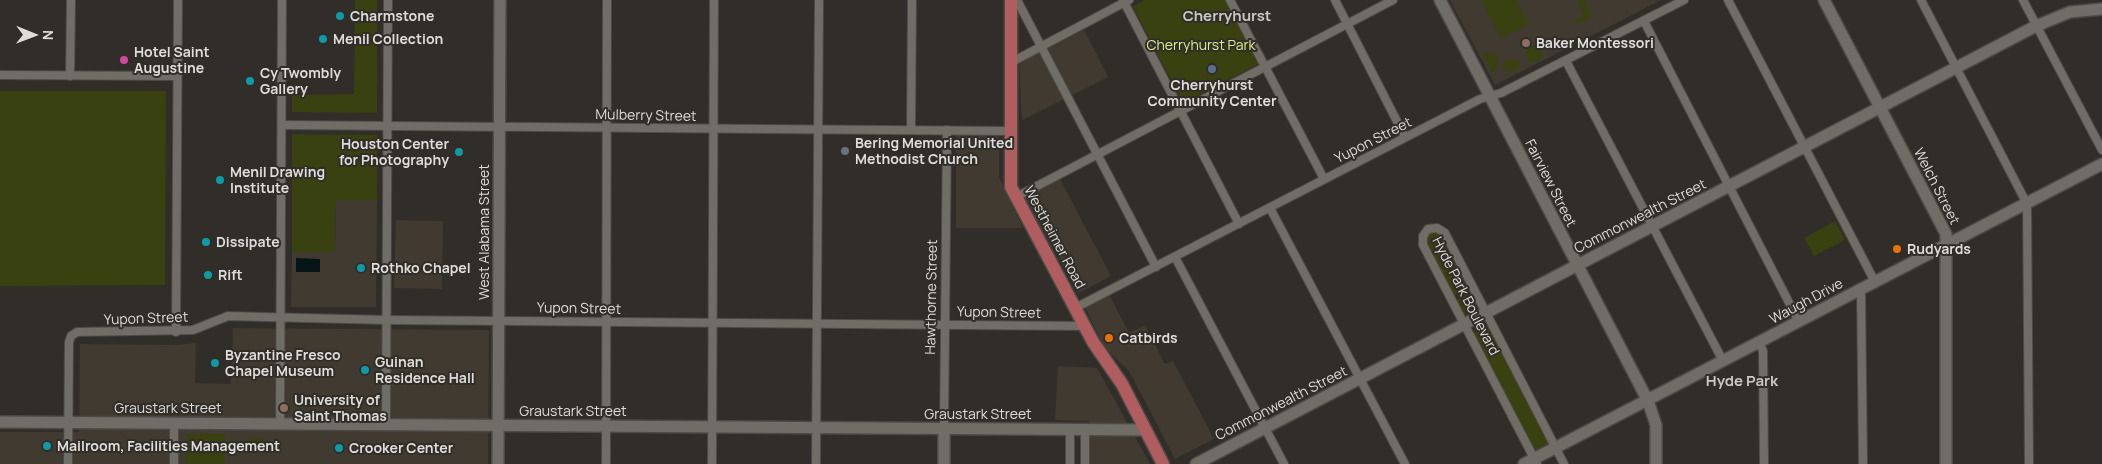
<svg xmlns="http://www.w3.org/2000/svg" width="2102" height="464" font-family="Manrope,sans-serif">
  <rect width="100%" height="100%" fill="#312e29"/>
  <g fill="#403a30">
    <polygon points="1450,0 1661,0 1495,85"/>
    <polygon points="1084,30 1108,77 1022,120 1019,62"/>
    <polygon points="956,134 999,134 999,177 1023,228 956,228"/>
    <polygon points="1060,179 1111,276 1079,293 1023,197"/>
    <polygon points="336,200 377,200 376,307 291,307 292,252 335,252"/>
    <polygon points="396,220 443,221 442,289 394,288"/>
    <polygon points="1109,294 1129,333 1145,325 1165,364 1173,361 1214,439 1175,459 1129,371 1104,347 1085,307"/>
    <polygon points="233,328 489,330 488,464 0,464 0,432 79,432 80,344 176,345 196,343 195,383 231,384"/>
    <polygon points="1058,366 1097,368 1150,464 1090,464 1089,421 1055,420"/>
  </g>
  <g fill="#38410f">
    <polygon points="355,0 377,0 377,113 292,112 292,95 354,94"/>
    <polygon points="1145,0 1225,0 1258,64 1183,103 1133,7"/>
    <polygon points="1481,0 1516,0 1529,24 1501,38"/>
    <polygon points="1577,0 1584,0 1592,16 1577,24 1575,20 1584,15"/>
    <circle cx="1534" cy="54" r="8"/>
    <polygon points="1492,53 1497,57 1498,65 1492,73 1483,54"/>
    <polygon points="1509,59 1520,61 1519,68 1512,72 1503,69 1504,63"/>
    <polygon points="0,91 166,91 165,285 0,286"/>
    <polygon points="292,134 377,135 377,200 336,200 335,252 292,252"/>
    <polygon points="1835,221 1845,240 1814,256 1804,238"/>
    <polygon points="1436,231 1441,234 1469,288 1454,296 1426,242 1426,237 1430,232"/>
    <polygon points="1471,292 1479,307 1464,314 1457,300"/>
    <polygon points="1489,326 1550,443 1535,451 1474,333"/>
    <polygon points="186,434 225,434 225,464 185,464"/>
    <polygon points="248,438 265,439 264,450 248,449"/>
  </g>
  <polygon fill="#071516" points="296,258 320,259 320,272 296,272"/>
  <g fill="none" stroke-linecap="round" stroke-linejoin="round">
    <g stroke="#4c4a46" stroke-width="10">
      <g id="street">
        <polyline points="1017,0 1156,267"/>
        <polyline points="1123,0 1239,224"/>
        <polyline points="1230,0 1324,179"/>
        <polyline points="1335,0 1405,137"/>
        <polyline points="1728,0 1875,282"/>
        <polyline points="1921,0 2027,204 2029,464"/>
        <polyline points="2023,0 2102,150"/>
        <polyline points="1644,21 1799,322"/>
        <polyline points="1566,61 1723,361"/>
        <polyline points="1010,63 1129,0"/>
        <polyline points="0,75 177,76"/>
        <polyline points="70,76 71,0"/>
        <polyline points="282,125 1009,131"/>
        <polyline points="911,130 912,0"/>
        <polyline points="1016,197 1393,0"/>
        <polyline points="1270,208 1405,464"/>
        <polyline points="1175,257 1284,464"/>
        <polyline points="1861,289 1863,464"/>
        <polyline points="1075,308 1480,99 1501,93 1684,0"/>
        <polyline points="176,332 178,0"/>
        <polyline points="1759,343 1763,351 1764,464"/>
        <polyline points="280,424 282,0"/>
        <polyline points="386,425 388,0"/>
        <polyline points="944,429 947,130"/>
        <polyline points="68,464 69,342 71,336 77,332 193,330 228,316 387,320 1084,326"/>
        <polyline points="174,464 174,423"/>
        <polyline points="606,464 607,0"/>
        <polyline points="712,464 714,0"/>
        <polyline points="816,464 819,0"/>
        <polyline points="1070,464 1070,430"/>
        <polyline points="1085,464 1085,430"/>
        <polyline points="1537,464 1423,245 1423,236 1428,229 1437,228 1445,233 1564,464"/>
      </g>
    </g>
    <g stroke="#4c4a46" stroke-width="14">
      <g id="secondary">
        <polyline points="1440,0 1648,401 1656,425 1656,464"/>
        <polyline points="1824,0 1946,234 1946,464"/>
        <polyline points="0,422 1145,430"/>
        <polyline points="498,464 500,0"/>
        <polyline points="944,464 944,429"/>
        <polyline points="1196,464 2036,26 2070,12 2102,9"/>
        <polyline points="1524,464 2102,164"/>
      </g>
    </g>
    <g stroke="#4c4a46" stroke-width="15">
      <polyline id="primary" points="1011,0 1011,187 1093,342 1122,384 1163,464"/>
    </g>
    <use href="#street" stroke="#706d67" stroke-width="8"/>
    <use href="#secondary" stroke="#706d67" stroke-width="11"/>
    <use href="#primary" stroke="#b05d5f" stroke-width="12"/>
  </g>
  <g fill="#0f9aa8" stroke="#312e29" stroke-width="2">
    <circle cx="340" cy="16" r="5"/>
    <circle cx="323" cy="39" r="5"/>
    <circle cx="250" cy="81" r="5"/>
    <circle cx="459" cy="152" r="5"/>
    <circle cx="220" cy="180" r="5"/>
    <circle cx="206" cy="242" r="5"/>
    <circle cx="361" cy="268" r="5"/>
    <circle cx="208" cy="275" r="5"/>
    <circle cx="215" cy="363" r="5"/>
    <circle cx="365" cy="370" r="5"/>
    <circle cx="47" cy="446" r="5"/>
    <circle cx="339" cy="448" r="5"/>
  </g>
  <g fill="#8d6e63" stroke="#312e29" stroke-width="2">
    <circle cx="1526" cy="43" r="5"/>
    <circle cx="284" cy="408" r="5"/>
  </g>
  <circle fill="#d1479c" stroke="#312e29" stroke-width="2" cx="124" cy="60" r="5"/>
  <circle fill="#5c6f8a" stroke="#312e29" stroke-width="2" cx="1212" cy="69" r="5"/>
  <circle fill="#6b7280" stroke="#312e29" stroke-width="2" cx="845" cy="151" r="5"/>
  <g fill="#e8710a" stroke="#312e29" stroke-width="2">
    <circle cx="1897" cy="249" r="5"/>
    <circle cx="1109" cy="338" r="5"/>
  </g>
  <g text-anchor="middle" stroke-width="4" stroke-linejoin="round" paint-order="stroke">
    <g font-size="14" font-weight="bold" fill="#dfddda" stroke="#312e29" text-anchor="start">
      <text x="350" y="21">Charmstone</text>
      <text x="333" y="44">Menil Collection</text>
      <text x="1536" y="48">Baker Montessori</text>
      <text x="134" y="57">Hotel Saint<tspan x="134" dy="16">Augustine</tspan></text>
      <text x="260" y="78">Cy Twombly<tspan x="260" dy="16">Gallery</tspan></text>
      <text x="1212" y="90" text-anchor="middle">Cherryhurst<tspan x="1212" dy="16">Community Center</tspan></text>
      <text x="855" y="148">Bering Memorial United<tspan x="855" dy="16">Methodist Church</tspan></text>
      <text x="449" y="149" text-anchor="end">Houston Center<tspan x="449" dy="16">for Photography</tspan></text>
      <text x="230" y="177">Menil Drawing<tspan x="230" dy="16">Institute</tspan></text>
      <text x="216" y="247">Dissipate</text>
      <text x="1907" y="254">Rudyards</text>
      <text x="371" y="273">Rothko Chapel</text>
      <text x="218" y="280">Rift</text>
      <text x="1119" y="343">Catbirds</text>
      <text x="225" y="360">Byzantine Fresco<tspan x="225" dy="16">Chapel Museum</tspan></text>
      <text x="375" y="367">Guinan<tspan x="375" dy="16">Residence Hall</tspan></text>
      <text x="294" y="405">University of<tspan x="294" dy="16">Saint Thomas</tspan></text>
      <text x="57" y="451">Mailroom, Facilities Management</text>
      <text x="349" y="453">Crooker Center</text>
    </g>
    <g font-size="14" fill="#d8ef89" stroke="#312e29">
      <text x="1201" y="50">Cherryhurst Park</text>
    </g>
    <g font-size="14" fill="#dfddda" stroke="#312e29">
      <text transform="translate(646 115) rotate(1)" y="5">Mulberry Street</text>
      <text transform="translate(1373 140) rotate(-27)" y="5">Yupon Street</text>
      <text transform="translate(1551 183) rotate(63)" y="5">Fairview Street</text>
      <text transform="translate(1937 186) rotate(63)" y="5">Welch Street</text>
      <text transform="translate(1640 216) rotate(-27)" y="5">Commonwealth Street</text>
      <text transform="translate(484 232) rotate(-90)" y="5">West Alabama Street</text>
      <text transform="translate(1055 237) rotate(62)" y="5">Westheimer Road</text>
      <text transform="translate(1466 296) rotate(63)" y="5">Hyde Park Boulevard</text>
      <text transform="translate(931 297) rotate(-89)" y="5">Hawthorne Street</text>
      <text transform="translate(1806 301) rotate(-28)" y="5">Waugh Drive</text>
      <text transform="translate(579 308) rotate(1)" y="5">Yupon Street</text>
      <text transform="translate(999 312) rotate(1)" y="5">Yupon Street</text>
      <text transform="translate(146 318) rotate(-2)" y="5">Yupon Street</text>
      <text transform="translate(1281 403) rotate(-27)" y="5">Commonwealth Street</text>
      <text x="168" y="413">Graustark Street</text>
      <text x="573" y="416">Graustark Street</text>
      <text x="978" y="419">Graustark Street</text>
    </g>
    <g font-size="15" font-weight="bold" fill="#cbc7c1" stroke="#312e29">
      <text x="1227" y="21">Cherryhurst</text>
      <text x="1742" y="386">Hyde Park</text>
    </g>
  </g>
  <g transform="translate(35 35) rotate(91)" stroke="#312e29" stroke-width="4" paint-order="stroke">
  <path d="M0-4L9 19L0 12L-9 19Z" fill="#dfddda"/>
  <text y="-8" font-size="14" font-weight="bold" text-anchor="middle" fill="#dfddda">N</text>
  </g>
</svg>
